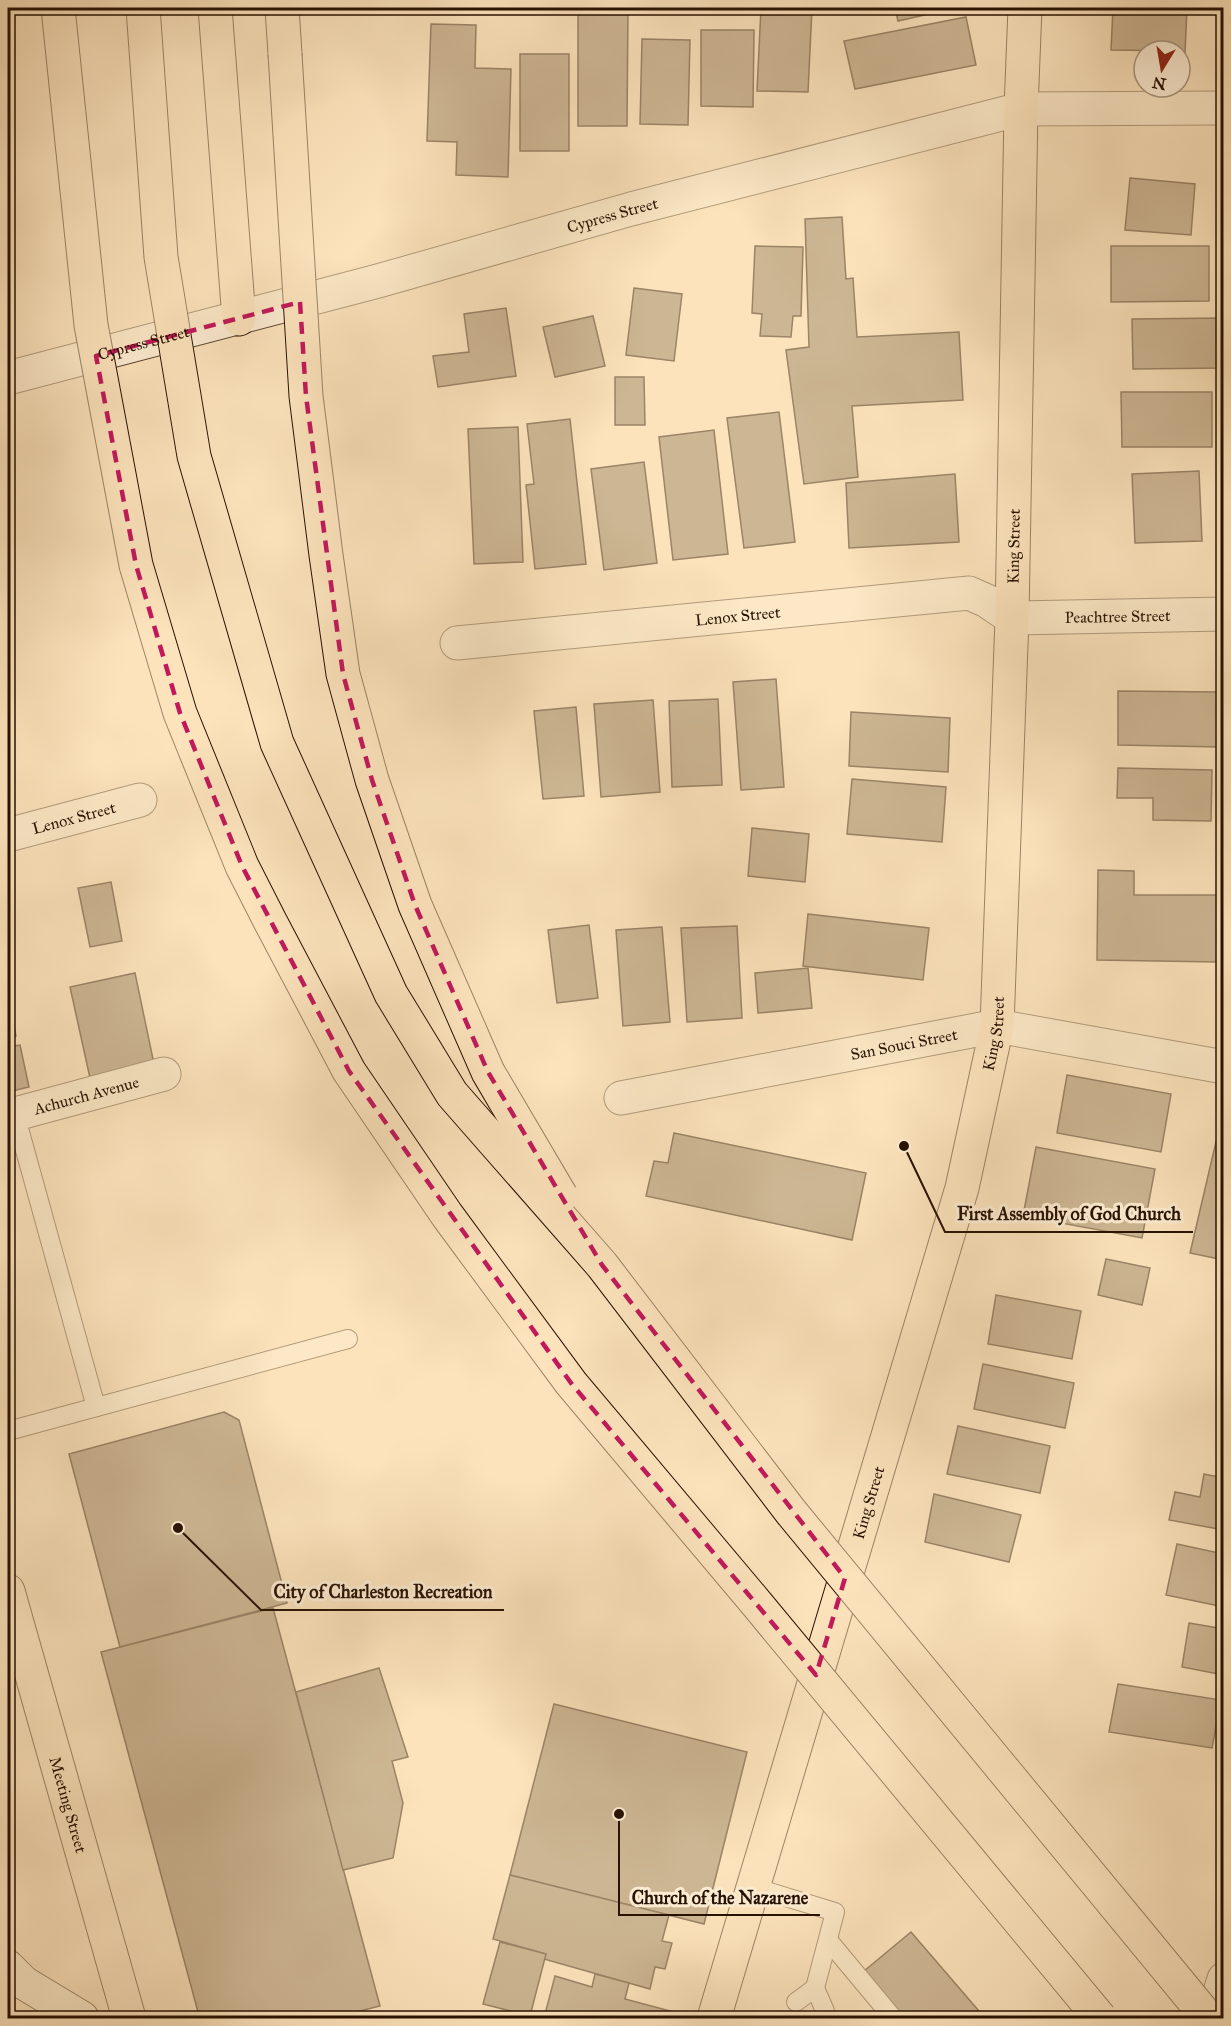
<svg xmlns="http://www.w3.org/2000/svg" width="1231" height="2026" font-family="'IM FELL Great Primer',serif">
  <rect width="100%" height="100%" fill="#fce3bc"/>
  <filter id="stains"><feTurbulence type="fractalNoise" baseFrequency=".00333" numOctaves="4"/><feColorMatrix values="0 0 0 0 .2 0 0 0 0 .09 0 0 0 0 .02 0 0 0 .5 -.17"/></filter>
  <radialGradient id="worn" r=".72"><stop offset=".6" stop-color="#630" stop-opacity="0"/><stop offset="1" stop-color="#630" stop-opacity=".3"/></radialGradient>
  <g fill="#967e63" stroke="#271102" stroke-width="1.5">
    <polygon points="578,8 628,8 627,126 578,126"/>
    <polygon points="761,8 812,8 808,92 757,91"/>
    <polygon points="895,8 955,8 898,21"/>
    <polygon points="1113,8 1187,8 1185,53 1180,53 1180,51 1111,50"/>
    <polygon points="966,17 976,65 855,89 844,41"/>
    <polygon points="431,24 476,25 475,68 511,69 508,177 456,175 457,142 427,141"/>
    <polygon points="701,30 754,30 753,107 701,106"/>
    <polygon points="642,39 690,40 688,125 640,124"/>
    <rect x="520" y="54" width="49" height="97"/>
    <polygon points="1130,178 1195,184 1191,235 1125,230"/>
    <polygon points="842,217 846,279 853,278 857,337 959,332 963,400 852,406 858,477 804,484 786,350 809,347 805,219"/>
    <polygon points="755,246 803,247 801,316 793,316 791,337 760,336 762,314 752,313"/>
    <polygon points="1111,246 1209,246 1209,301 1111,302"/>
    <polygon points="634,288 682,294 674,361 626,355"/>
    <polygon points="506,308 516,376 438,387 433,356 469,352 464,314"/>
    <polygon points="593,316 605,366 555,377 543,327"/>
    <polygon points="1224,318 1224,368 1133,369 1132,319"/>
    <polygon points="615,377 644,377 645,425 615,425"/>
    <polygon points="1121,392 1212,392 1212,447 1122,447"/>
    <polygon points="779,412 795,542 744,548 727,418"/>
    <polygon points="570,419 586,564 535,569 526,485 534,484 527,424"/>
    <polygon points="518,427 523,562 474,564 468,429"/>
    <polygon points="714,430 728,554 673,560 659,437"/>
    <polygon points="644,462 657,563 604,570 591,469"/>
    <polygon points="1199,471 1202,541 1135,543 1132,474"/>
    <rect x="1221" y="472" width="3" height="36"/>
    <polygon points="955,474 959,542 849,548 846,483"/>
    <polygon points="776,679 784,787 741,790 733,682"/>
    <polygon points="1118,691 1220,692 1220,747 1118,745"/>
    <polygon points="718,699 722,785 672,787 669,701"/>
    <polygon points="653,700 660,792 601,797 594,704"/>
    <polygon points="576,707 584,796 543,799 534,711"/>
    <polygon points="851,712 950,718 948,772 849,766"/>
    <polygon points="1118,768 1212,770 1211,821 1153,820 1153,798 1117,798"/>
    <polygon points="852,779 946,787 942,842 847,834"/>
    <polygon points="752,828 809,834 805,882 748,876"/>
    <polygon points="1098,870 1134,871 1134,895 1218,895 1217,962 1097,960"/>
    <polygon points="111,882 122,941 90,947 78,888"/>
    <polygon points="808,914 929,928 923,980 803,966"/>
    <polygon points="589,925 598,998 557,1003 548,930"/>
    <polygon points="737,926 742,1018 687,1022 681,928"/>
    <polygon points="662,927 670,1022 623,1026 616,930"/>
    <polygon points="808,968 812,1008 758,1013 755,973"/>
    <polygon points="135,973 154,1064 90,1078 70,987"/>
    <polygon points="8,997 16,1036 8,1038"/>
    <polygon points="20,1045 29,1087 8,1092 8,1047"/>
    <polygon points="1067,1075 1171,1094 1161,1152 1057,1133"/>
    <polygon points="1219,1129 1224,1130 1224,1260 1190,1253"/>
    <polygon points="674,1133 866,1173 852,1240 646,1196 654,1161 668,1163"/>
    <polygon points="1036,1147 1155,1169 1142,1238 1023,1216"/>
    <polygon points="1106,1259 1150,1268 1142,1305 1098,1295"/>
    <polygon points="996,1295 1081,1311 1072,1359 988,1344"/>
    <polygon points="983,1364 1074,1383 1065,1428 974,1409"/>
    <polygon points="224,1412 239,1420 287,1603 120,1647 69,1454"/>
    <polygon points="958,1426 1050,1446 1040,1493 947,1474"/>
    <polygon points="1204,1474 1224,1478 1224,1530 1169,1520 1175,1492 1200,1497"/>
    <polygon points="934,1494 1021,1515 1009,1562 925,1542"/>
    <polygon points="1177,1544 1224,1554 1224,1607 1166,1595"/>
    <polygon points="273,1608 380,2006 332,2018 208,2018 198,2012 101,1652"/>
    <polygon points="1189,1623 1224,1629 1224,1675 1182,1667"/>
    <polygon points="379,1668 408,1757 392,1761 403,1803 393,1858 343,1870 296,1692"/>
    <polygon points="1118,1684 1221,1700 1212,1748 1109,1732"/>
    <polygon points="554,1704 747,1752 704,1924 510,1875"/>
    <polygon points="510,1875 669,1915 662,1941 672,1943 665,1969 655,1967 650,1989 544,1959 546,1954 493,1939"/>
    <polygon points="911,1932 985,2018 904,2018 864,1971"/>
    <polygon points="500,1942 546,1954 530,2016 483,2004"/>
    <polygon points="595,1974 629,1983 625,1999 674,2012 672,2018 544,2018 555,1976 592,1987"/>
  </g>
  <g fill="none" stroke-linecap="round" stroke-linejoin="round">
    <g stroke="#5c4630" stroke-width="20">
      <g id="service">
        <polyline points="15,1114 96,1407"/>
        <polyline points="8,1431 348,1339"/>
        <polyline points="753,1887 835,1912 815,1988"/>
        <polyline points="828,1940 893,2018"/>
        <polyline points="796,2002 815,1988 825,2011"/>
      </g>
    </g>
    <g stroke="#5c4630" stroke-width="35">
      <g id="minor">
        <path id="s1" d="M8,378L378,281L631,209L1021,109L1224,108"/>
        <path id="s2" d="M457,643L969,593L987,601L1012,618L1224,614"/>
        <path id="s3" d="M8,835L140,800"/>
        <path id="s4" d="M621,1098L997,1026L1224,1067"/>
        <path id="s5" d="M8,1116L164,1074"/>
        <polyline points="1212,2018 1224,1979"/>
      </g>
    </g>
    <g stroke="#271102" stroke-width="35">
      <polyline id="secondary" points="8,1967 24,1983 82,2018"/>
    </g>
    <g stroke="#271102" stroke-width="35">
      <g id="primary">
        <path id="s6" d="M8,1591L129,2018"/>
        <path id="s7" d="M714,2018L962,1188L997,1026L1012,618L1021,109L1025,8"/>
      </g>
    </g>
    <g stroke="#271102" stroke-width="35">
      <g id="motorway">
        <polyline points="215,8 239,319"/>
        <polyline points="282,8 285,54"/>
      </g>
    </g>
    <use href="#service" stroke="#fdedd3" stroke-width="18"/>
    <use href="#minor" stroke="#fdedd3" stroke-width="33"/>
    <use href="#secondary" stroke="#fdedd3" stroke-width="33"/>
    <use href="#primary" stroke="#fce3bc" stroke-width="33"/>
    <use href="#motorway" stroke="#fce3bc" stroke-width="33"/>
    <g stroke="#271102" stroke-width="35" stroke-linecap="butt">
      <g id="motorway-bridge">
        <polyline points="58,8 91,325 136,565 180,713 242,866 270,921 349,1071 447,1215 571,1383 757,1604 1100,2018"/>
        <polyline points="143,8 161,257 194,456 277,743 391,994 452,1094 602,1265 791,1512 1208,2018"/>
        <polyline points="285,54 306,396 326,555 343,674 372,780 415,905 488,1072 561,1196"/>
      </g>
    </g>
    <use href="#motorway-bridge" stroke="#fce3bc" stroke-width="33"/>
  </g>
  <path d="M0 0H1231V2026H0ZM300,302L306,396L343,674L372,780L415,905L488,1072L602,1265L845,1578L816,1675L571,1383L349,1071L242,866L180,713L136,565L96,356Z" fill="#fce3bc" fill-opacity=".55" fill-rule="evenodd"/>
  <path fill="none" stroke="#c2185b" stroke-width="4.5" stroke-dasharray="12 8" stroke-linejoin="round" d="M300,302L306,396L343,674L372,780L415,905L488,1072L602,1265L845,1578L816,1675L571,1383L349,1071L242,866L180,713L136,565L96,356Z"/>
  <g text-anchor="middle" stroke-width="6" stroke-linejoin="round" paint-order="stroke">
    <g font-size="16" fill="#271102" stroke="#fdedd3">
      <text dy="6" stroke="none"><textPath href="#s1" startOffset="626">Cypress Street</textPath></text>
      <text dy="6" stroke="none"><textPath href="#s1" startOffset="140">Cypress Street</textPath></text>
      <text dy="6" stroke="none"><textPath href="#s7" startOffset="1512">King Street</textPath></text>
      <text dy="6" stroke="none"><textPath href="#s2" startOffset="282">Lenox Street</textPath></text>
      <text dy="6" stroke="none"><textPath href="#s2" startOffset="670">Peachtree Street</textPath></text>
      <text dy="6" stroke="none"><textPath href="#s3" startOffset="68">Lenox Street</textPath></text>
      <text dy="6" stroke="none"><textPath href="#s7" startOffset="1024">King Street</textPath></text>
      <text dy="6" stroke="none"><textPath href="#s4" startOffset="288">San Souci Street</textPath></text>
      <text dy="6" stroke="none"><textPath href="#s5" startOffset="81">Achurch Avenue</textPath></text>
      <text dy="6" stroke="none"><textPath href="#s7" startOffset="538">King Street</textPath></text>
      <text dy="6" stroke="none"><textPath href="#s6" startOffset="222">Meeting Street</textPath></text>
    </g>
  </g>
  <path fill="none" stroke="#271102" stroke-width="2" d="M904 1146L945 1232H1193M178 1528L261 1610H504M619 1814L619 1915H820"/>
  <g fill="#271102" stroke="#fdedd3" stroke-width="2">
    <circle cx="904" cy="1146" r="6"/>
    <circle cx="178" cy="1528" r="6"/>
    <circle cx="619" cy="1814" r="6"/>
  </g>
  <g font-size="18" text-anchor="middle" font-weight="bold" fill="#271102" stroke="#fdedd3" stroke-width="6" stroke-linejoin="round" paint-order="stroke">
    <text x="1069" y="1220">First Assembly of God Church</text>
    <text x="383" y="1598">City of Charleston Recreation</text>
    <text x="720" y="1904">Church of the Nazarene</text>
  </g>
  <rect width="1231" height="2026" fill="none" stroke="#fce3bc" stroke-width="30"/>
  <rect x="9" y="9" width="1213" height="2008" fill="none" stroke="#271102" stroke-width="3"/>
  <rect x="15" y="15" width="1201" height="1996" fill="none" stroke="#271102" stroke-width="1.5"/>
  <g transform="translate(1162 69) rotate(191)"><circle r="28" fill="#fdedd3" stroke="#a7957f" stroke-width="1.5"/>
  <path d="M0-4.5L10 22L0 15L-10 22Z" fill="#8f2418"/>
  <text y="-9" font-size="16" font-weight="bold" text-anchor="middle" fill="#271102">N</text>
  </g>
  <rect width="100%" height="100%" filter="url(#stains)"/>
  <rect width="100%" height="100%" fill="url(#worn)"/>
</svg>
